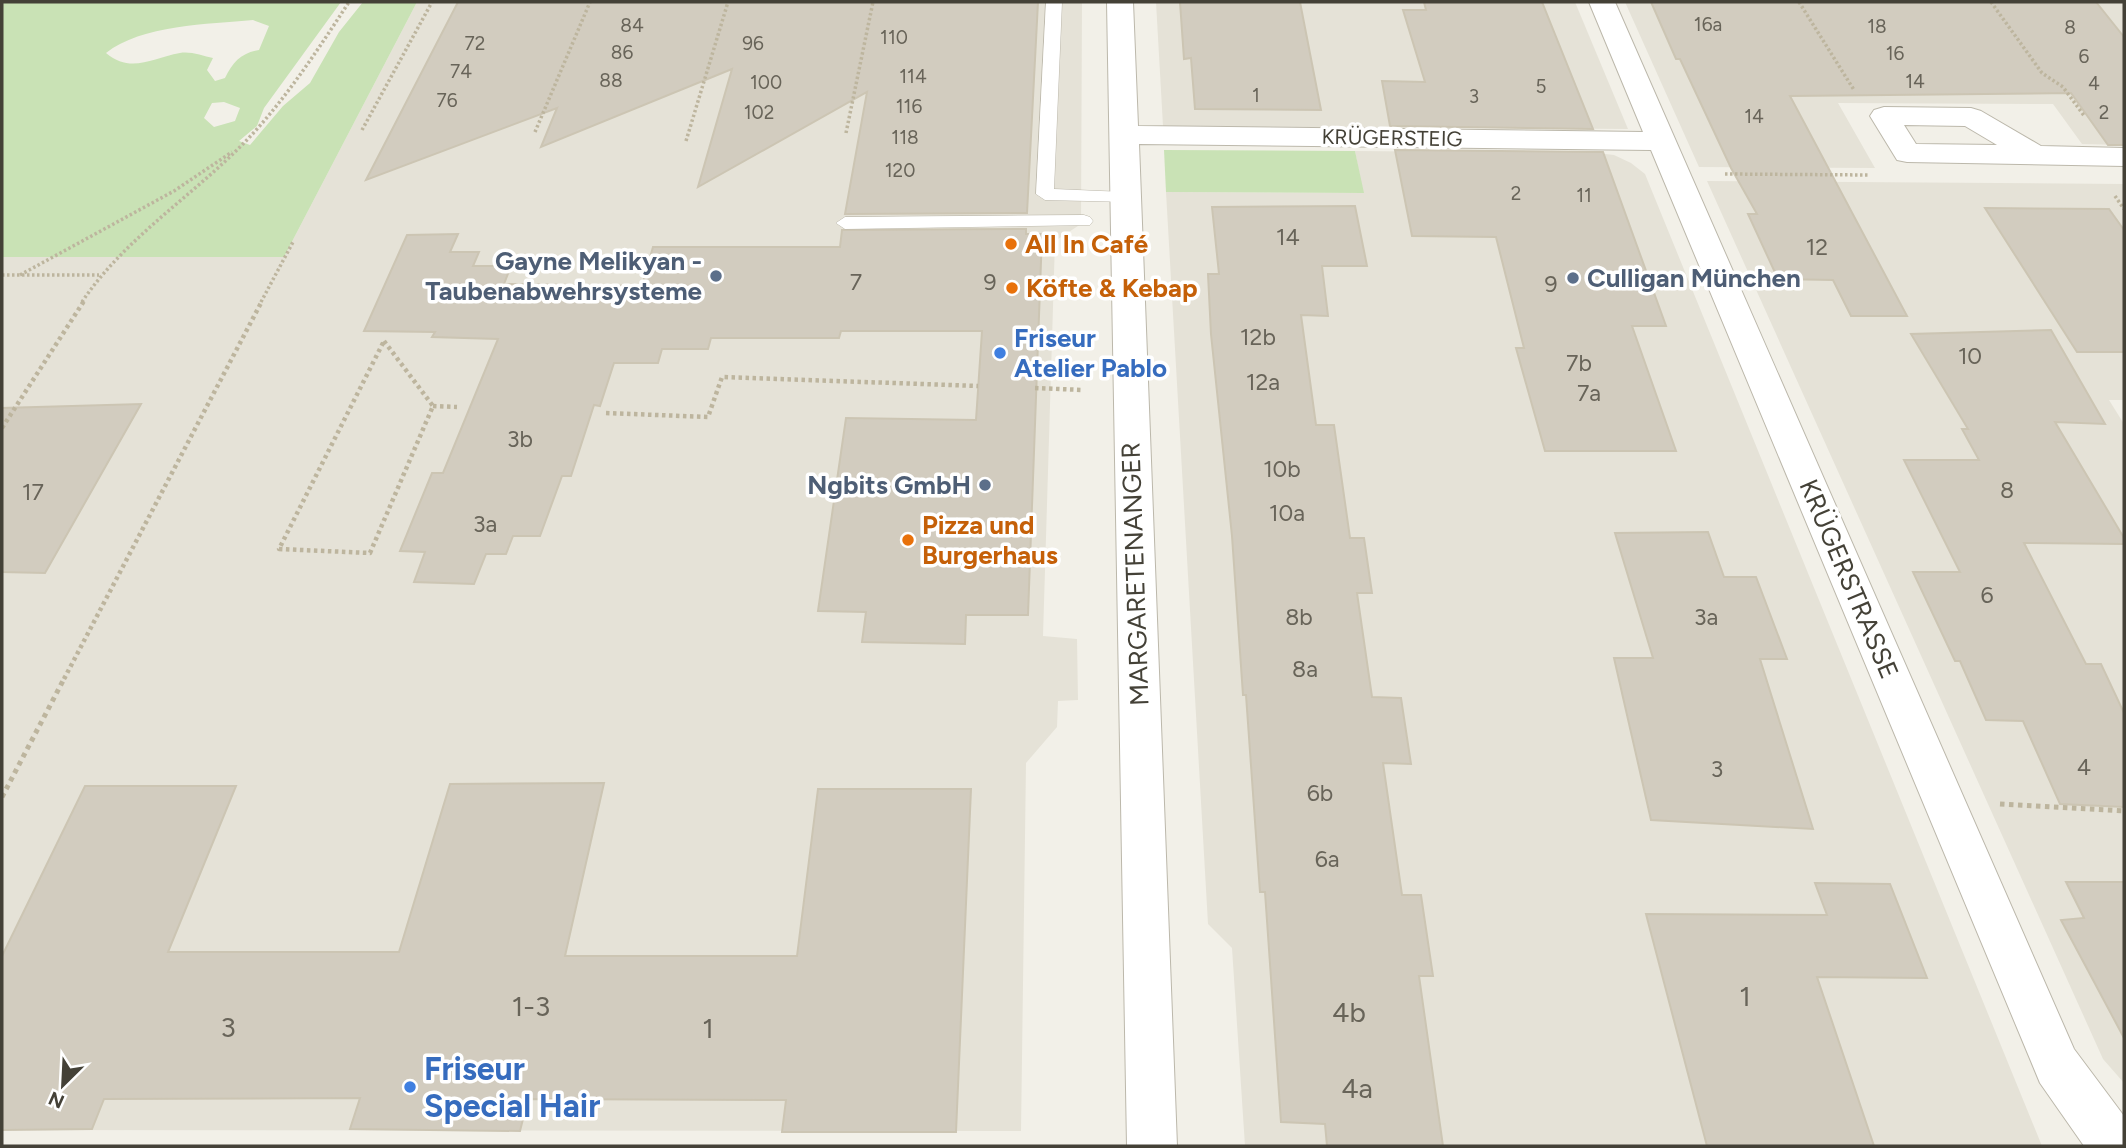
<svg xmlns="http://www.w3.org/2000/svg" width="2126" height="1148" font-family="Figtree,sans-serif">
  <rect width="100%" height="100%" fill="#f2f0e8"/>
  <g fill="#e5e2d7">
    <polygon points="417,2 1082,2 1081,224 1055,241 1043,636 1077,639 1078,700 1058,701 1057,727 1026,763 1021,1131 2,1130 2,257 284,257"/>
    <polygon points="1156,2 1575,2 1628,129 1163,126"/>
    <polygon points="1625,2 2124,2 2124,145 2082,144 2053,104 1838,103 1875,168 1699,167"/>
    <polygon points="1355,151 1597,153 1614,155 1631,163 1645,174 2042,1146 1245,1146 1232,948 1208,924 1166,192 1363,193"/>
    <polygon points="1707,181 2124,184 2124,400 2109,400 2124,424 2124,1083 2103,1059"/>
  </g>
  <g fill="#c9e2b5" fill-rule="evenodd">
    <path d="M4,2H341L264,108L257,126L239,141L250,145L283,106L310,83L339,32L363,2H417L284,257H2V4ZM253,20L269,26L259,50C241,53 233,62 225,78L215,81L207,70L213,58C203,56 190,51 180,53C152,58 131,74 106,53C141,25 209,24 253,20ZM224,102L240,108L235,121L214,127L204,118L212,103Z"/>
    <polygon points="1164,150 1355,151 1364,193 1166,192"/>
  </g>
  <g fill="#d2ccbf" stroke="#ccc5b3" stroke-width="2">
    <polygon points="458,2 1038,2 1027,213 845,214 867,92 698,187 732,69 541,147 557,108 366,180"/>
    <polygon points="1180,2 1300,2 1321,110 1195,109 1191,58 1184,59"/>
    <polygon points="1424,2 1542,2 1593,129 1390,126 1382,81 1425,82 1403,10 1426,10"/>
    <polygon points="1651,2 2096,2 2124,37 2124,145 2108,145 2071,93 1790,96 1907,316 1851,316 1833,280 1778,279 1748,214 1757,214 1731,168 1680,59 1676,59"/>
    <polygon points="1395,150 1603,152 1666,326 1632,326 1676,451 1545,451 1516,348 1524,348 1496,237 1412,236"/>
    <polygon points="1355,206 1367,266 1322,266 1328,316 1301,315 1316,425 1334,425 1350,538 1364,538 1372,593 1357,593 1372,697 1401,698 1411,764 1383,763 1402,895 1421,895 1433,976 1419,976 1443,1146 1327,1146 1325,1124 1281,1122 1265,892 1260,892 1246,695 1243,695 1232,536 1211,334 1208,274 1219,274 1212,207"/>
    <polygon points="1985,208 2109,209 2124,230 2124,352 2077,352"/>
    <polygon points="1026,229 1026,234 1042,234 1028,615 966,615 965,644 862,642 866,612 818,611 846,418 976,420 982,331 841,331 839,338 711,338 708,349 662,349 658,363 614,363 600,406 594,405 571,476 562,476 540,536 513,536 506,554 486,554 474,584 414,582 425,552 400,551 432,473 443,473 498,339 432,337 435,332 364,331 407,235 458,234 450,252 479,252 473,266 511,266 504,284 642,286 653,247 840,247 842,230"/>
    <polygon points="2051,330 2105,424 2055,422 2124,538 2124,544 2024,543 2086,664 2101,664 2124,713 2124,807 2060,804 2023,721 1986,720 1960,661 1955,661 1913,572 1960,572 1904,460 1979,460 1962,429 1968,429 1911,334"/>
    <polygon points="141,404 45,573 2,572 2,408"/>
    <polygon points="1708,532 1724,577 1756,577 1787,659 1760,659 1813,829 1651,820 1614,658 1653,658 1615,533"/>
    <polygon points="604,783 565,956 797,956 818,789 971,789 956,1132 782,1132 786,1100 528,1099 520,1131 350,1129 360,1098 104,1099 92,1129 2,1130 2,956 85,786 236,786 168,952 399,952 450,784"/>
    <polygon points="2066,882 2124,882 2124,1038 2061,920 2084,918"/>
    <polygon points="1815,883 1890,884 1927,978 1817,977 1874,1146 1707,1146 1646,914 1827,915"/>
  </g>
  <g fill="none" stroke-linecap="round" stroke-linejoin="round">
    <g stroke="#bcb8ab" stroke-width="1">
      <g id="service">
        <polygon points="1046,2 1062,2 1054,189 1124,192 1130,194 1133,198 1130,202 1045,200 1036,194"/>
        <polygon points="1084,215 1090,217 1093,221 1090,225 845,229 836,223 845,217"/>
      </g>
    </g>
    <g stroke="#bcb8ab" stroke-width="2">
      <g id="minor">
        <polygon points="1107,2 1133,2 1138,126 1643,132 1589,2 1615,2 2074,1049 2124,1116 2124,1146 2084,1146 2040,1083 1651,150 1139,144 1177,1146 1127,1146"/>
        <path d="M1884,107L1971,108L1981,111L2041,146L2124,148V166L1907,162L1897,160L1870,116L1874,110ZM1904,125L1965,126L1997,145L1916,144Z"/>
      </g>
    </g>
    <g stroke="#bdb59e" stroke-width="3.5" stroke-dasharray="2.5 2.5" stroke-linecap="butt">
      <polyline points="1799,2 1854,90"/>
      <polyline points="1991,2 2042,73 2063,87 2085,117"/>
      <polyline points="362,130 432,2"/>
      <polyline points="535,132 590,2"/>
      <polyline points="846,133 873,2"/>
      <polyline points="686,141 728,2"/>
      <polyline points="1725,174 1870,175"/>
      <polyline points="2115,196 2124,209"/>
      <polyline points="2,275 99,275"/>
      <polyline points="20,275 174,191 232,152"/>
      <path d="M82,302C123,240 191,197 243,144C284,102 317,51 349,2"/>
      <polyline points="261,302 293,242"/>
    </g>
    <g stroke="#bdb59e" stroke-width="4.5" stroke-dasharray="3.5 3.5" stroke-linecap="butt">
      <polygon points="384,341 433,406 370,553 279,549"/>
      <polyline points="1035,388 1083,390"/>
      <polyline points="433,406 457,407"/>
      <polyline points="606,413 708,417 722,377 978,386"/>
      <polyline points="2,428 84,301"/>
      <polyline points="64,679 262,301"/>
    </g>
    <g stroke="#bdb59e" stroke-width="5" stroke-dasharray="4.5 4.5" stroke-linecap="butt">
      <polyline points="2,797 65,677"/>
      <polyline points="2000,804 2124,811"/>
    </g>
    <use href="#service" fill="#fff" fill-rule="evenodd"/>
    <use href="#minor" fill="#fff" fill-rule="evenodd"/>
  </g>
  <g fill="#e8710a" stroke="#fff" stroke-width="2.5">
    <circle cx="1011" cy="244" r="7"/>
    <circle cx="1012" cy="288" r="7"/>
    <circle cx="908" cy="540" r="7"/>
  </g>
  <g fill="#5c6f8a" stroke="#fff" stroke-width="2.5">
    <circle cx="716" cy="276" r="7"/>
    <circle cx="1573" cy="278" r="7"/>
    <circle cx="985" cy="485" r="7"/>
  </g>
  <g fill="#3f7fe0" stroke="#fff" stroke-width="2.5">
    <circle cx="1000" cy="353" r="7"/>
    <circle cx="410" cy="1087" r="7"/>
  </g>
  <g text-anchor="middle" stroke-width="7" stroke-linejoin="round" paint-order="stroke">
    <g font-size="19" fill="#686459">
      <text x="1708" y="31">16a</text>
      <text x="632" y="32">84</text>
      <text x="1877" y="33">18</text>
      <text x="2070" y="34">8</text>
      <text x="894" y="44">110</text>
      <text x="475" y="50">72</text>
      <text x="753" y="50">96</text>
      <text x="622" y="59">86</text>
      <text x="1895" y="60">16</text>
      <text x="2084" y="63">6</text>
      <text x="461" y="78">74</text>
      <text x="913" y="83">114</text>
      <text x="611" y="87">88</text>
      <text x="1915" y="88">14</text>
      <text x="766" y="89">100</text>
      <text x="2094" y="90">4</text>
      <text x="1541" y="93">5</text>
      <text x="1256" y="102">1</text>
      <text x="1474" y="103">3</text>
      <text x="447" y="107">76</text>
      <text x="909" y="113">116</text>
      <text x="759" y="119">102</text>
      <text x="2104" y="119">2</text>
      <text x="1754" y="123">14</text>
      <text x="905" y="144">118</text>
      <text x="900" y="177">120</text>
      <text x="1516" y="200">2</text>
      <text x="1584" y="202">11</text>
    </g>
    <g font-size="21" fill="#444137" stroke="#fff">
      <text transform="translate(1392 138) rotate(1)" y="7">KRÜGERSTEIG</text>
    </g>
    <g font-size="23" fill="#686459">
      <text x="1288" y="245">14</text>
      <text x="1817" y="255">12</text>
      <text x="856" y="290">7</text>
      <text x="990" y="290">9</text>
      <text x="1551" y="292">9</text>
      <text x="1258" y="345">12b</text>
      <text x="1970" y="364">10</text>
      <text x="1579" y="371">7b</text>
      <text x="1263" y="390">12a</text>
      <text x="1589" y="401">7a</text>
      <text x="520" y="447">3b</text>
      <text x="1282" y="477">10b</text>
      <text x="2007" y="498">8</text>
      <text x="33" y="500">17</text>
      <text x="1287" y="521">10a</text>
      <text x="485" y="532">3a</text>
      <text x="1987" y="603">6</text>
      <text x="1299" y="625">8b</text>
      <text x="1706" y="625">3a</text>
      <text x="1305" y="677">8a</text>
      <text x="2084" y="775">4</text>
      <text x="1717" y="777">3</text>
      <text x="1320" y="801">6b</text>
      <text x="1327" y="867">6a</text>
    </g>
    <g font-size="26" font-weight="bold" fill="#c56008" stroke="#fff" text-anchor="start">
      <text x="1025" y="253">All In Café</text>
      <text x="1026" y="297">Köfte &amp; Kebap</text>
      <text x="922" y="534">Pizza und<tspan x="922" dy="30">Burgerhaus</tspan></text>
    </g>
    <g font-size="26" font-weight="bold" fill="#4e5e75" stroke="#fff" text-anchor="end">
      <text x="702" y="270">Gayne Melikyan -<tspan x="702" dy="30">Taubenabwehrsysteme</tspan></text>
      <text x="1587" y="287" text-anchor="start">Culligan München</text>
      <text x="971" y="494">Ngbits GmbH</text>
    </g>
    <g font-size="26" font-weight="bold" fill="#366cbe" stroke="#fff" text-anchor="start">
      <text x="1014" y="347">Friseur<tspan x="1014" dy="30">Atelier Pablo</tspan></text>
    </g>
    <g font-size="26" fill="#444137" stroke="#fff">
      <text transform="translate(1135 574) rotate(-92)" y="9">MARGARETENANGER</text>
      <text transform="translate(1849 579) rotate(67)" y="9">KRÜGERSTRASSE</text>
    </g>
    <g font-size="28" fill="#686459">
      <text x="1745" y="1006">1</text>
      <text x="531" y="1016">1-3</text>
      <text x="1349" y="1022">4b</text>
      <text x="228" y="1037">3</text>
      <text x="708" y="1038">1</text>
      <text x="1357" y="1098">4a</text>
    </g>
    <g font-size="32" font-weight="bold" fill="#366cbe" stroke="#fff" text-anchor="start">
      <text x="424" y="1080">Friseur<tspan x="424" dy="37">Special Hair</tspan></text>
    </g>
  </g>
  <rect width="2126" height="1148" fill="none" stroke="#444137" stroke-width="7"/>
  <g transform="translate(63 1085) rotate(204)" stroke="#ffffff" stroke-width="5" paint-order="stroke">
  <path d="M0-5L12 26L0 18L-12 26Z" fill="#444137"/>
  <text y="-10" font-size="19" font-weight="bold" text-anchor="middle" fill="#444137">N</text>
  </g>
</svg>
